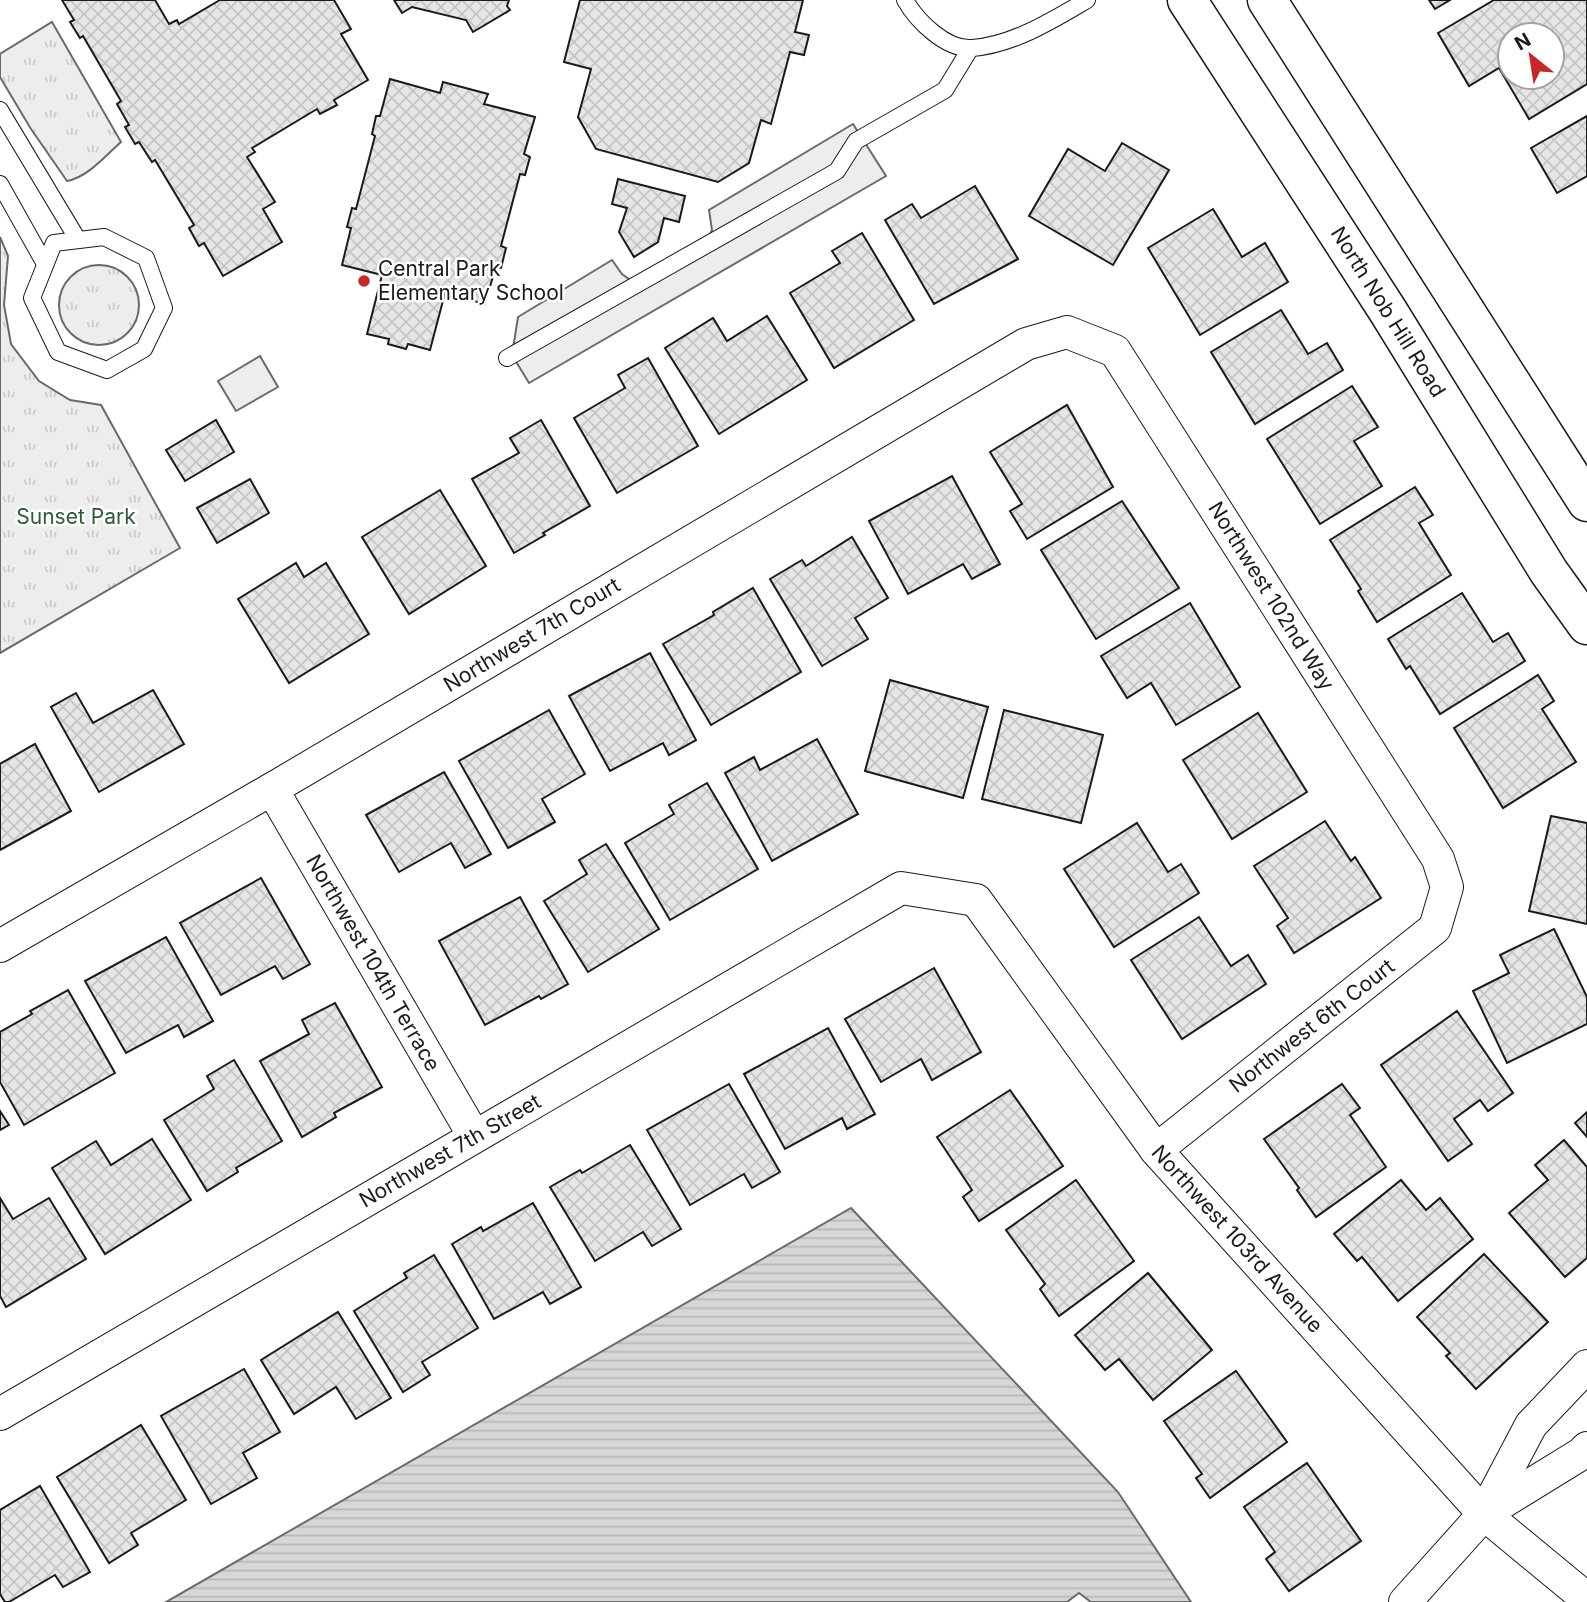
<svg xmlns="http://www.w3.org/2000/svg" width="1587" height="1602" font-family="Inter,sans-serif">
  <defs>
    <pattern id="grass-tufts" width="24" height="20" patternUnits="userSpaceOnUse" patternTransform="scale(1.75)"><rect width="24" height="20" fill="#ededed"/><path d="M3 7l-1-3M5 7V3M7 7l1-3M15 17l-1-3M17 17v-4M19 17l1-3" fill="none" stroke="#cbcbcb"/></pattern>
    <pattern id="water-rules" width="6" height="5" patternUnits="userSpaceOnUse" patternTransform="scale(1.75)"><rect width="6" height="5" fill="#d7d7d7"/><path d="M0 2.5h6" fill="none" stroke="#b8b8b8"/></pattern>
    <pattern id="building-cross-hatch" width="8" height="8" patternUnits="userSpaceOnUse" patternTransform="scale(1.75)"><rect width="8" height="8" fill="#e6e6e6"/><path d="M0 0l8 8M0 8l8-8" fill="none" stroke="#c5c5c5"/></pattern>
  </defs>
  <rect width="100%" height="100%" fill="#fff"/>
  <g fill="url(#grass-tufts)" stroke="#6a6a6a" stroke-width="2">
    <path d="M52,22L121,142C105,156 88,177 67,181L31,129L0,77V54Z"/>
    <polygon points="0,237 8,256 4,305 11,344 39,381 70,400 101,405 180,548 0,653"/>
    <circle cx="99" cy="305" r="40"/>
  </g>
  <g fill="#ededed" stroke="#6a6a6a" stroke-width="2">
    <polygon points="853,124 886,176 529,383 512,355 518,317 612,260 622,274 637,285 705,246 712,230 709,210"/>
    <polygon points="260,356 278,387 236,411 218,381"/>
  </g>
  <polygon fill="url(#water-rules)" stroke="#6a6a6a" stroke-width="2" points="851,1208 1118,1492 1191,1602 1091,1602 1079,1593 1067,1602 166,1602"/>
  <g fill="url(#building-cross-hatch)" stroke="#1a1a1a" stroke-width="2" fill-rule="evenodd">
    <polygon points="62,0 155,0 169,24 177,20 179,24 220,0 334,0 351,29 341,34 368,80 334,100 337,105 320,114 317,109 252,148 255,152 247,157 275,202 263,209 282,242 223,276 204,243 199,246 189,228 194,225 155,160 152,162 139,142 135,144 125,127 129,125 117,104 121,101 83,36 80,38 70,22 74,20"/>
    <polygon points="394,0 509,0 507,6 510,10 473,32 466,20 412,7 402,13"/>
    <polygon points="580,0 803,0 795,32 809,35 804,55 790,52 771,124 761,120 749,163 718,182 596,149 578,117 591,69 564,62"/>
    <polygon points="1429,0 1450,0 1435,9"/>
    <path d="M1494,0H1587V84L1529,119L1499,68L1469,86L1438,33ZM1510,35H1552V77H1510Z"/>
    <polygon points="390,79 440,93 443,82 488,94 484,104 535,117 524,154 530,157 525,175 520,174 501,246 506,248 501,268 496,266 485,304 445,293 430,350 408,344 406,349 388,344 389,339 367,334 382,275 342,265 351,228 347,227 352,208 356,209 375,136 372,134 376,116 380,116"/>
    <polygon points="1587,116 1587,176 1557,193 1531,148"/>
    <polygon points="1122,143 1169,170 1113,265 1029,216 1068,149 1105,171"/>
    <polygon points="618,179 685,196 679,222 664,218 658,242 634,257 619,232 627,208 612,204"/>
    <polygon points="975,186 1018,259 934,304 885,220 912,204 921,218"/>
    <polygon points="1213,209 1242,257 1265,243 1288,282 1200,335 1148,248"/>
    <polygon points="862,233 914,320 834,368 790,293 840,263 832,251"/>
    <polygon points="1281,310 1308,354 1327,343 1343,370 1255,424 1211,352"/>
    <polygon points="767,316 807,380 719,434 665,348 713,318 727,341"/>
    <polygon points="648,358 698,446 617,493 574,418 625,388 618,375"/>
    <polygon points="1352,386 1378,427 1354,441 1382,486 1320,524 1267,439"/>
    <polygon points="1067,405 1113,487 1027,539 1010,511 1022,504 990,452"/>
    <polygon points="216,420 234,452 185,481 166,450"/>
    <polygon points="541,420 590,506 543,533 545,535 514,553 472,479 519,453 510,438"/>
    <polygon points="952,476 1000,564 972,579 963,564 908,594 869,521"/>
    <polygon points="250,479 269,513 217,543 197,508"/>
    <polygon points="1415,487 1433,515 1419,523 1451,575 1377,622 1358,591 1361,589 1330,540"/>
    <polygon points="440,490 486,566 409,614 362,537"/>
    <polygon points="1122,501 1179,588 1096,639 1041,550"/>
    <polygon points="852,537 888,598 855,618 868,639 822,666 770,579 802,560 806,566"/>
    <polygon points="296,563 304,577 326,563 369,634 289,683 238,599"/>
    <polygon points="753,588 801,672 711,725 663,644 714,615 713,612"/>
    <polygon points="1462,593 1493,642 1508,633 1525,661 1440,714 1410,666 1406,669 1388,639"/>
    <polygon points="1190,603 1240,687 1176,725 1151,683 1127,698 1101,656"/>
    <polygon points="650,653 696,740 669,755 663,743 610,771 569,696"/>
    <polygon points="1538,675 1554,701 1542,709 1576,762 1503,808 1454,728"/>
    <polygon points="890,680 988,707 963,798 865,771"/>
    <polygon points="153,690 184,744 99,792 51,707 76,693 93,723"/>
    <polygon points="549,710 585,774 542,799 555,822 508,848 459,761"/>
    <polygon points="1004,710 1103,735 1081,823 982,799"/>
    <polygon points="1258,713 1307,792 1232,839 1183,760"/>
    <polygon points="817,739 858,814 772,861 725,773 754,757 760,770"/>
    <polygon points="35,744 71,811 0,850 0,764"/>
    <polygon points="444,772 491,854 465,868 451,843 399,872 366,815"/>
    <polygon points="707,783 758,869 670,920 625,843 674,814 669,805"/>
    <polygon points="1551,816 1587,823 1587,924 1529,911"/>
    <polygon points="1325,821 1351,861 1355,857 1381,898 1294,953 1277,926 1288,918 1254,866"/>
    <polygon points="1137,823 1168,872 1181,864 1199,893 1114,947 1064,869"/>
    <polygon points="606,844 659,929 588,972 544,901 587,874 579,860"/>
    <polygon points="261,878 310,964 283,979 275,966 221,995 180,923"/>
    <polygon points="520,897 568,984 541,999 539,996 485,1025 439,941"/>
    <polygon points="1199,917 1231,966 1248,955 1266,984 1182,1039 1131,960"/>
    <polygon points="1554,929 1587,997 1587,1024 1507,1063 1473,991 1509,973 1500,955"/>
    <polygon points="166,937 213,1021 184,1037 178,1025 126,1053 85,981"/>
    <polygon points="934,968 981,1052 932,1080 921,1059 881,1082 845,1019"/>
    <polygon points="68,990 115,1073 24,1125 0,1082 0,1032 32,1014 30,1011"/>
    <polygon points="335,1003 382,1087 334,1113 336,1117 302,1137 260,1061 309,1034 302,1020"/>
    <polygon points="1457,1011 1513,1093 1488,1111 1480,1100 1454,1119 1472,1144 1448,1161 1381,1065"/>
    <polygon points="828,1028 875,1114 847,1129 842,1118 785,1149 744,1074"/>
    <polygon points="234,1060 282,1141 236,1168 238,1172 207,1191 164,1120 214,1089 207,1076"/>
    <polygon points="729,1084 780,1172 752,1188 744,1174 690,1205 647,1130"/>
    <polygon points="1342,1084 1360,1108 1350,1115 1386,1167 1316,1217 1297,1190 1299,1188 1264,1139"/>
    <polygon points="1010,1090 1063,1166 979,1221 963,1197 972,1190 937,1137"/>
    <polygon points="0,1111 9,1125 0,1130"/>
    <polygon points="1587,1112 1587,1137 1575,1123"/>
    <polygon points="152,1139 191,1200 105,1254 52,1168 96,1141 111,1165"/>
    <polygon points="1564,1140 1587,1167 1587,1258 1565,1277 1509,1213 1548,1180 1535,1165"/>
    <polygon points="630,1145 681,1229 652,1246 643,1232 595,1261 550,1187 580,1170 582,1173"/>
    <polygon points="1076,1180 1134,1261 1059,1316 1040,1289 1045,1284 1006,1230"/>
    <polygon points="1401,1180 1426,1210 1440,1198 1473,1239 1398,1301 1362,1257 1357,1261 1334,1234"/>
    <polygon points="0,1198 13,1219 49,1198 86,1259 6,1307 0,1296"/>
    <polygon points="533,1203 581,1287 550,1304 543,1292 494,1319 452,1244 481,1227 483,1231"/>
    <polygon points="1484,1254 1548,1322 1476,1389 1446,1356 1450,1353 1417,1317"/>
    <polygon points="434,1255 478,1328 422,1362 430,1375 403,1392 354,1311 407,1278 404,1273"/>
    <polygon points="1148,1273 1212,1350 1153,1400 1119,1359 1105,1370 1075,1335"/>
    <polygon points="338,1312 391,1398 356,1419 336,1387 294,1414 261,1360"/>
    <polygon points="244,1369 280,1432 243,1453 257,1478 211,1504 161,1416"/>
    <polygon points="1236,1371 1287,1442 1210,1498 1196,1478 1202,1474 1164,1421"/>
    <polygon points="141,1425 186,1500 131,1533 138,1545 109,1563 57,1477"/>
    <polygon points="1307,1463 1361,1541 1289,1591 1266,1559 1275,1552 1244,1507"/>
    <polygon points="40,1486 90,1572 63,1587 55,1575 9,1602 5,1602 0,1594 0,1510"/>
  </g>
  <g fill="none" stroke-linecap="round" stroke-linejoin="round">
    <g stroke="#1a1a1a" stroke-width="18">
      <g id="lane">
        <path d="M905,0C917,21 946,50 972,48C1013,45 1053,20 1087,0"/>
        <polyline points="0,110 78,240"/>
        <polyline points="0,184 45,264"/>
        <polygon points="104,237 146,258 164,308 144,349 107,370 58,352 32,298 54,243"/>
        <polyline points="507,358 837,171 856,141 945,90 970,49"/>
      </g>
    </g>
    <g stroke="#1a1a1a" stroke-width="34">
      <g id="street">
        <polyline points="272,789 474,1136"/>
        <polyline points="0,946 272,789 1026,344 1067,332 1115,351 1438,859 1447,887 1435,928 1156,1150"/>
        <polyline points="0,1414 901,888 976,900 1156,1150 1484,1514 1587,1599"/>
        <polyline points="1485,1513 1581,1454 1587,1448"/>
        <polyline points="1405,1602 1484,1514 1531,1425 1587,1366"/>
      </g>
    </g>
    <g stroke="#1a1a1a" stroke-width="41">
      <g id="secondary">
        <polyline points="1187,0 1388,311 1549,572 1587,625"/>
        <polyline points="1267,0 1587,502"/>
      </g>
    </g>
    <use href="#lane" stroke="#fff" stroke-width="16"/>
    <use href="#street" stroke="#fff" stroke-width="32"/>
    <use href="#secondary" stroke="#fff" stroke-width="38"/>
  </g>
  <circle fill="#c62828" stroke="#fff" stroke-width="2.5" cx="364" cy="281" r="7"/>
  <g text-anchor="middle" stroke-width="5" stroke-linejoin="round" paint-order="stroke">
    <g font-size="21" fill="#1a1a1a" stroke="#fff" text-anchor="start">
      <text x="378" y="276">Central Park<tspan x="378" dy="24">Elementary School</tspan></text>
    </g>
    <g font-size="21" fill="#1a1a1a" stroke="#fff">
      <text transform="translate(1388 312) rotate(58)" y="7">North Nob Hill Road</text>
      <text transform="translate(1271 596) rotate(58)" y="7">Northwest 102nd Way</text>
      <text transform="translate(532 635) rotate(-31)" y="7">Northwest 7th Court</text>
      <text transform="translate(373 963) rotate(60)" y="7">Northwest 104th Terrace</text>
      <text transform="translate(1312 1026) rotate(-38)" y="7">Northwest 6th Court</text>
      <text transform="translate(450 1151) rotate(-30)" y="7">Northwest 7th Street</text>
      <text transform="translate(1237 1239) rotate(48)" y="7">Northwest 103rd Avenue</text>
    </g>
    <g font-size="21" fill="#2b5a34" stroke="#fff">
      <text x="76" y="524">Sunset Park</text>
    </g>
  </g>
  <g transform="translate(1531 56) rotate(330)"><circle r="33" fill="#ffffff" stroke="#a3a3a3" stroke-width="2"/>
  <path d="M0-5L12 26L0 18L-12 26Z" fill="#c62828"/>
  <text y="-10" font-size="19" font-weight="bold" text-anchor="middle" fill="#1a1a1a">N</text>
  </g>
</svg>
